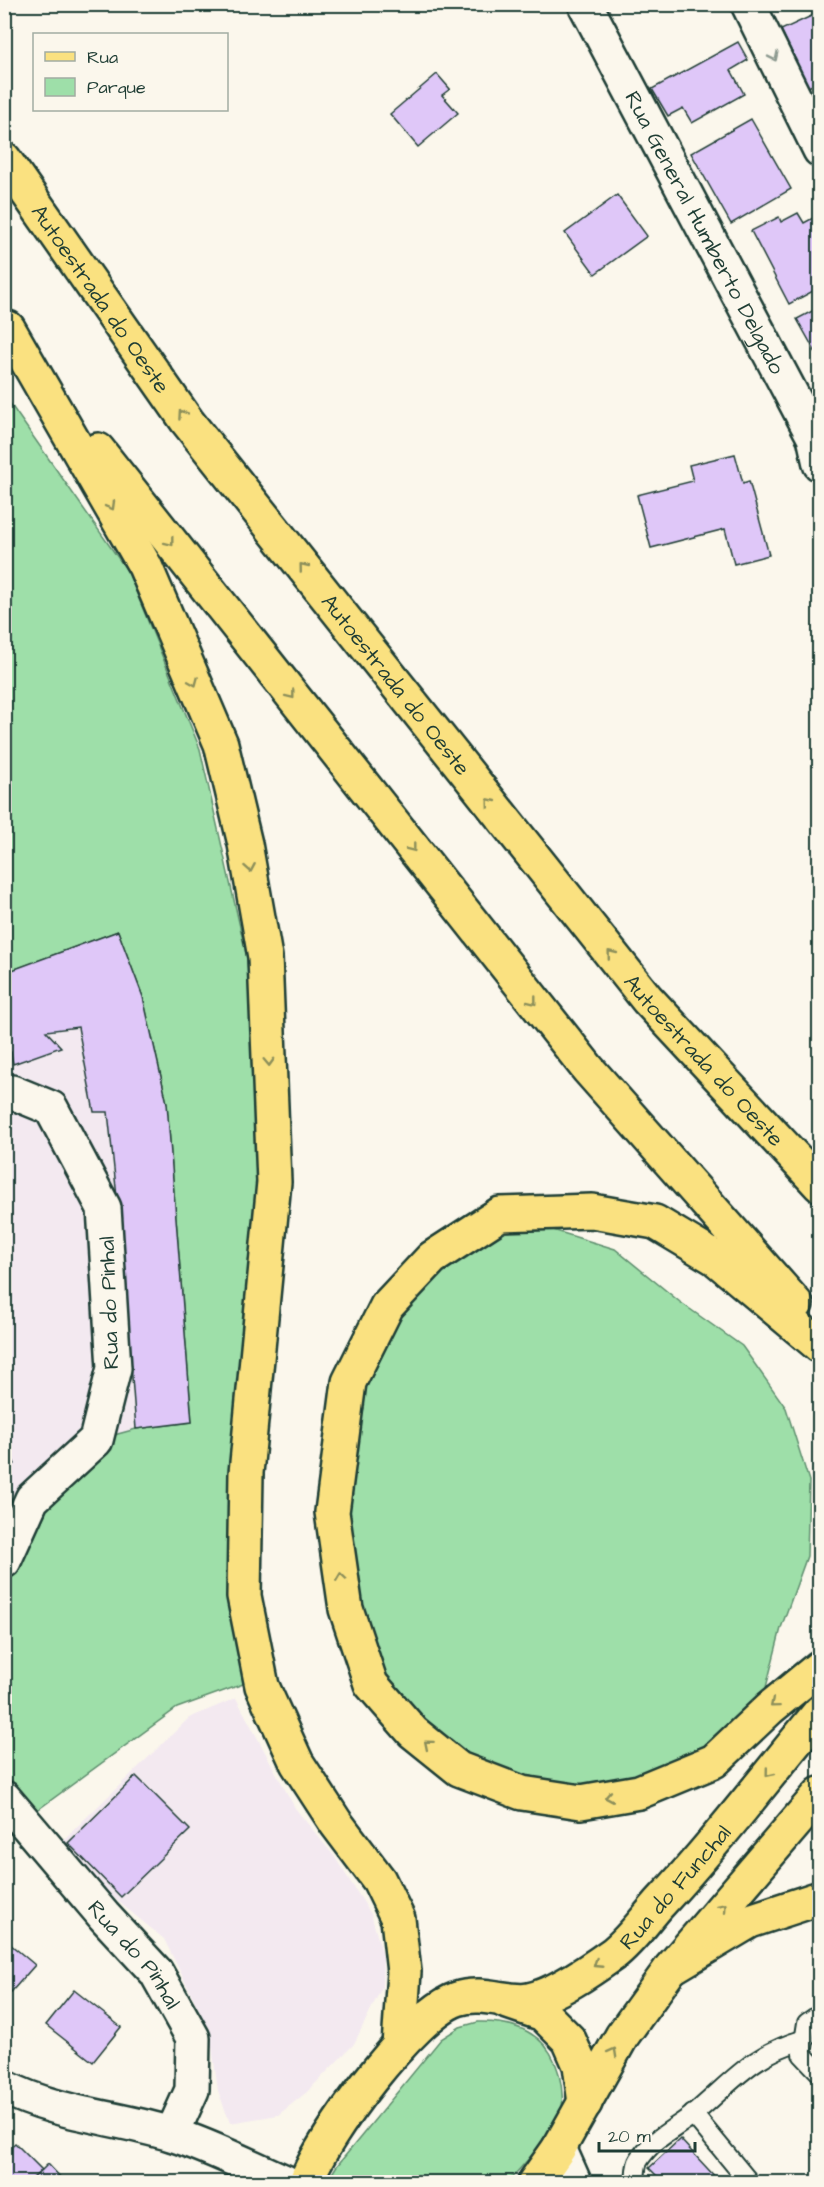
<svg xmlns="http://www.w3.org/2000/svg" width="824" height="2187" font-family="'Architects Daughter',sans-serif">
  <rect width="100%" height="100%" fill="#fbf7ec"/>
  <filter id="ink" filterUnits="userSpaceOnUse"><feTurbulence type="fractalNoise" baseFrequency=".0167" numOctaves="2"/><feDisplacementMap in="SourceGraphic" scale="12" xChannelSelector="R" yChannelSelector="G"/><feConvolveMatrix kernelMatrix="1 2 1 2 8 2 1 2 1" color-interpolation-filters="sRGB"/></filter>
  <g filter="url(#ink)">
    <g fill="#f3e9f0">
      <polygon points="118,931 143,997 167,1103 192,1422 5,1561 5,973"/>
      <polygon points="236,1698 295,1808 334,1856 371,1914 383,1956 382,1987 354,2044 307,2092 278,2115 230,2123 218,2091 210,2032 164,1939 103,1889 60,1843 189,1718"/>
    </g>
    <g fill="#9edfa9" stroke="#5e8e6e" stroke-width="1.5">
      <polygon points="4,395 128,572 200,749 247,958 258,1179 246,1683 177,1708 36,1811 5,1783 5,1561 96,1440 136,1429 192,1422 167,1103 143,997 118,931 5,973"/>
      <polygon points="500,1214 615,1249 680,1302 742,1346 786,1408 809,1481 807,1556 781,1628 758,1719 689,1771 593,1800 507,1788 413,1732 360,1650 343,1585 344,1421 374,1333"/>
      <path d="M478,2022C522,2021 554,2038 561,2084C562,2093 564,2104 561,2112C550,2138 526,2161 508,2182H327L336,2167L441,2039L460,2027Z"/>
    </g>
    <g fill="#dfc7f8" stroke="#1f3d34" stroke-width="1.5">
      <polygon points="820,12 820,82 808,87 781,30"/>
      <polygon points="738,42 748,60 731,70 744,94 692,123 683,108 668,116 652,89"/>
      <polygon points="437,74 450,89 442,95 458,113 418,147 390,114"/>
      <polygon points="751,119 791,189 731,224 691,153"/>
      <polygon points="617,195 647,236 595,274 565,233"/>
      <polygon points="798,213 804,223 813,218 820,232 820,282 815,285 817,289 789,304 751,231 779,217 781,222"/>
      <polygon points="820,307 820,360 797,319"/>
      <polygon points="735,454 743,483 749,481 769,555 734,564 725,529 651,548 637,495 693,481 689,465"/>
      <polygon points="118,931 143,997 167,1103 192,1422 136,1429 121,1235 108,1112 94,1112 78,1027 46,1031 61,1047 13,1064 11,1052 4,1053 4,973"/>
      <polygon points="136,1776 190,1830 121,1897 68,1843"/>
      <polygon points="4,1939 35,1965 4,2000"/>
      <polygon points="74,1990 121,2027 93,2062 46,2025"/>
      <polygon points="680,2139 720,2182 663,2182 649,2168"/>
      <polygon points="15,2143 42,2170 29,2182 4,2182 4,2153"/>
      <polygon points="48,2164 65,2182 29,2182 42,2170"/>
    </g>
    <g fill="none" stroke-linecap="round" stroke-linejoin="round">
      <g stroke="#1f3d34" stroke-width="22">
        <g id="service">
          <polyline points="820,2014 807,2023 802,2054 820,2073"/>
          <polyline points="693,2114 749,2182"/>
          <path d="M635,2182C636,2175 635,2166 639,2160C653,2138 675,2129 695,2113C735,2079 751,2055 805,2039"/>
        </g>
      </g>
      <g stroke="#1f3d34" stroke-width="38">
        <g id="minor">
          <path id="s1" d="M585,4L814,437L820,464"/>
          <polyline points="748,4 820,150"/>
          <polyline points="4,1096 12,1092 51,1108 104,1208 114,1368 96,1440 32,1499 4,1561"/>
          <path id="s2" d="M4,1798L104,1916L156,1972L193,2038L192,2090L172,2134"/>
          <path d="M4,2087C56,2114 116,2117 171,2134C210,2146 248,2166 285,2182"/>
          <polyline points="559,2148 574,2182"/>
        </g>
      </g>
      <g stroke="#1f3d34" stroke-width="38">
        <g id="primary">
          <polyline points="505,2001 543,2014 569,2040 580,2065 585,2103"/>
          <path id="s3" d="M306,2182C321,2138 413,2014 457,1999C482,1990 509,2004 529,2000C555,1995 592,1969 613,1954C630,1941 645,1920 659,1904C716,1843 767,1776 820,1712"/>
          <polyline points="535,2182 559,2148 622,2036 671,1968 820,1794"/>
        </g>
      </g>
      <g stroke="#1f3d34" stroke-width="38">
        <g id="motorway">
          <path id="s4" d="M4,159L187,421L647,999L820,1185"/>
          <polyline points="8,328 145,566 221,744 245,844 265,957 274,1182 246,1473 244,1596 262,1686 297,1763 336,1823 379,1880 398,1919 404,1972 399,2046"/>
          <polyline points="98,450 588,1069 796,1304"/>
          <polyline points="820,1346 715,1258 655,1222 592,1211 500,1214 432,1258 387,1306 349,1382 332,1512 346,1609 371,1684 413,1732 459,1769 522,1793 581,1802 639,1792 714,1761 770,1708 820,1667"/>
          <polyline points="671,1968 750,1921 820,1898"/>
        </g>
      </g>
      <polyline stroke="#1f3d34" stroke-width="4" stroke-dasharray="4.5 4.5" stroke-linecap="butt" points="4,1445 16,1469"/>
      <use href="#service" stroke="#fbf7ec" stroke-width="18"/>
      <use href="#minor" stroke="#fbf7ec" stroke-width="33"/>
      <use href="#primary" stroke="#fae180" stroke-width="33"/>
      <use href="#motorway" stroke="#fae180" stroke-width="33"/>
    </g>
    <defs><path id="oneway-chevron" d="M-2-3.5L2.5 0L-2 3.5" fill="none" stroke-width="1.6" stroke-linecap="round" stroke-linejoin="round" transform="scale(1.5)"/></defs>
    <use stroke="#8d9a90" href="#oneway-chevron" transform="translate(774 57) rotate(64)"/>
    <g stroke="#8c8f5a">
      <use href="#oneway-chevron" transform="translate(182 414) rotate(-125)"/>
      <use href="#oneway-chevron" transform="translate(111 506) rotate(60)"/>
      <use href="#oneway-chevron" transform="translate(170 542) rotate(52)"/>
      <use href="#oneway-chevron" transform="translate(303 567) rotate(-129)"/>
      <use href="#oneway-chevron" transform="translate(194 682) rotate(67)"/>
      <use href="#oneway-chevron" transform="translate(291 695) rotate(52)"/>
      <use href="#oneway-chevron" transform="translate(490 802) rotate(-129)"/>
      <use href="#oneway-chevron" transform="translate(412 848) rotate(52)"/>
      <use href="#oneway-chevron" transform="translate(250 868) rotate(80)"/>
      <use href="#oneway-chevron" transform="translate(611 954) rotate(-129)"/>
      <use href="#oneway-chevron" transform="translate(533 1001) rotate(52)"/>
      <use href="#oneway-chevron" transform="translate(269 1062) rotate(88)"/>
      <use href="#oneway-chevron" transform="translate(341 1577) rotate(-98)"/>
      <use href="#oneway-chevron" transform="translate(774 1704) rotate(140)"/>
      <use href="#oneway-chevron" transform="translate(428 1744) rotate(-140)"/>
      <use href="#oneway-chevron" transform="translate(769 1773) rotate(129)"/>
      <use href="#oneway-chevron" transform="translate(609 1797) rotate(170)"/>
      <use href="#oneway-chevron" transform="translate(723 1907) rotate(-49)"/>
      <use href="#oneway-chevron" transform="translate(597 1964) rotate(147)"/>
      <use href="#oneway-chevron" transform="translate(613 2052) rotate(-61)"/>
    </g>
  </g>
  <g text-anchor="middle" stroke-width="5" stroke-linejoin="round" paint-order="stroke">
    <g font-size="22" fill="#1f3d34" stroke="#fbf7ec">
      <text dy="8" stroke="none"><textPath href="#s1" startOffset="258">Rua General Humberto Delgado</textPath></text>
      <text dy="8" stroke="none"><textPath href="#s4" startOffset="170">Autoestrada do Oeste</textPath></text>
      <text dy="8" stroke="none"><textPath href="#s4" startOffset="656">Autoestrada do Oeste</textPath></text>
      <text dy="8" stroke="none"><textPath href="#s4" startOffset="1142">Autoestrada do Oeste</textPath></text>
      <text transform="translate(108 1303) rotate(-92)" y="8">Rua do Pinhal</text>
      <text dy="8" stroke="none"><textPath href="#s3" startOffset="501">Rua do Funchal</textPath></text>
      <text dy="8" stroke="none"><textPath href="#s2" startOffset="204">Rua do Pinhal</textPath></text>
    </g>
  </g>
  <rect width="824" height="2187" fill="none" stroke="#fbf7ec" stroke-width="24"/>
  <rect x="12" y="12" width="800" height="2163" fill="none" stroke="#1f3d34" stroke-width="2" filter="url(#ink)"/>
  <rect x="33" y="33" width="195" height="78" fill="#fbf7ec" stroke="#a3ada2" stroke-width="1.5"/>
  <rect x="45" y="52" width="30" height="9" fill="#fae180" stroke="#a3ada2" stroke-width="1.5"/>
  <text x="87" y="63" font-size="18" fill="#1f3d34">Rua</text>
  <rect x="45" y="78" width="30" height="18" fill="#9edfa9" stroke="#a3ada2" stroke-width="1.5"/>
  <text x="87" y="93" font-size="18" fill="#1f3d34">Parque</text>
  <path d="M599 2142v9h96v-9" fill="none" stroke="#1f3d34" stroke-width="3"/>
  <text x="608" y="2142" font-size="18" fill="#1f3d34" stroke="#fbf7ec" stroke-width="4.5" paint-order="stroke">20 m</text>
</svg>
